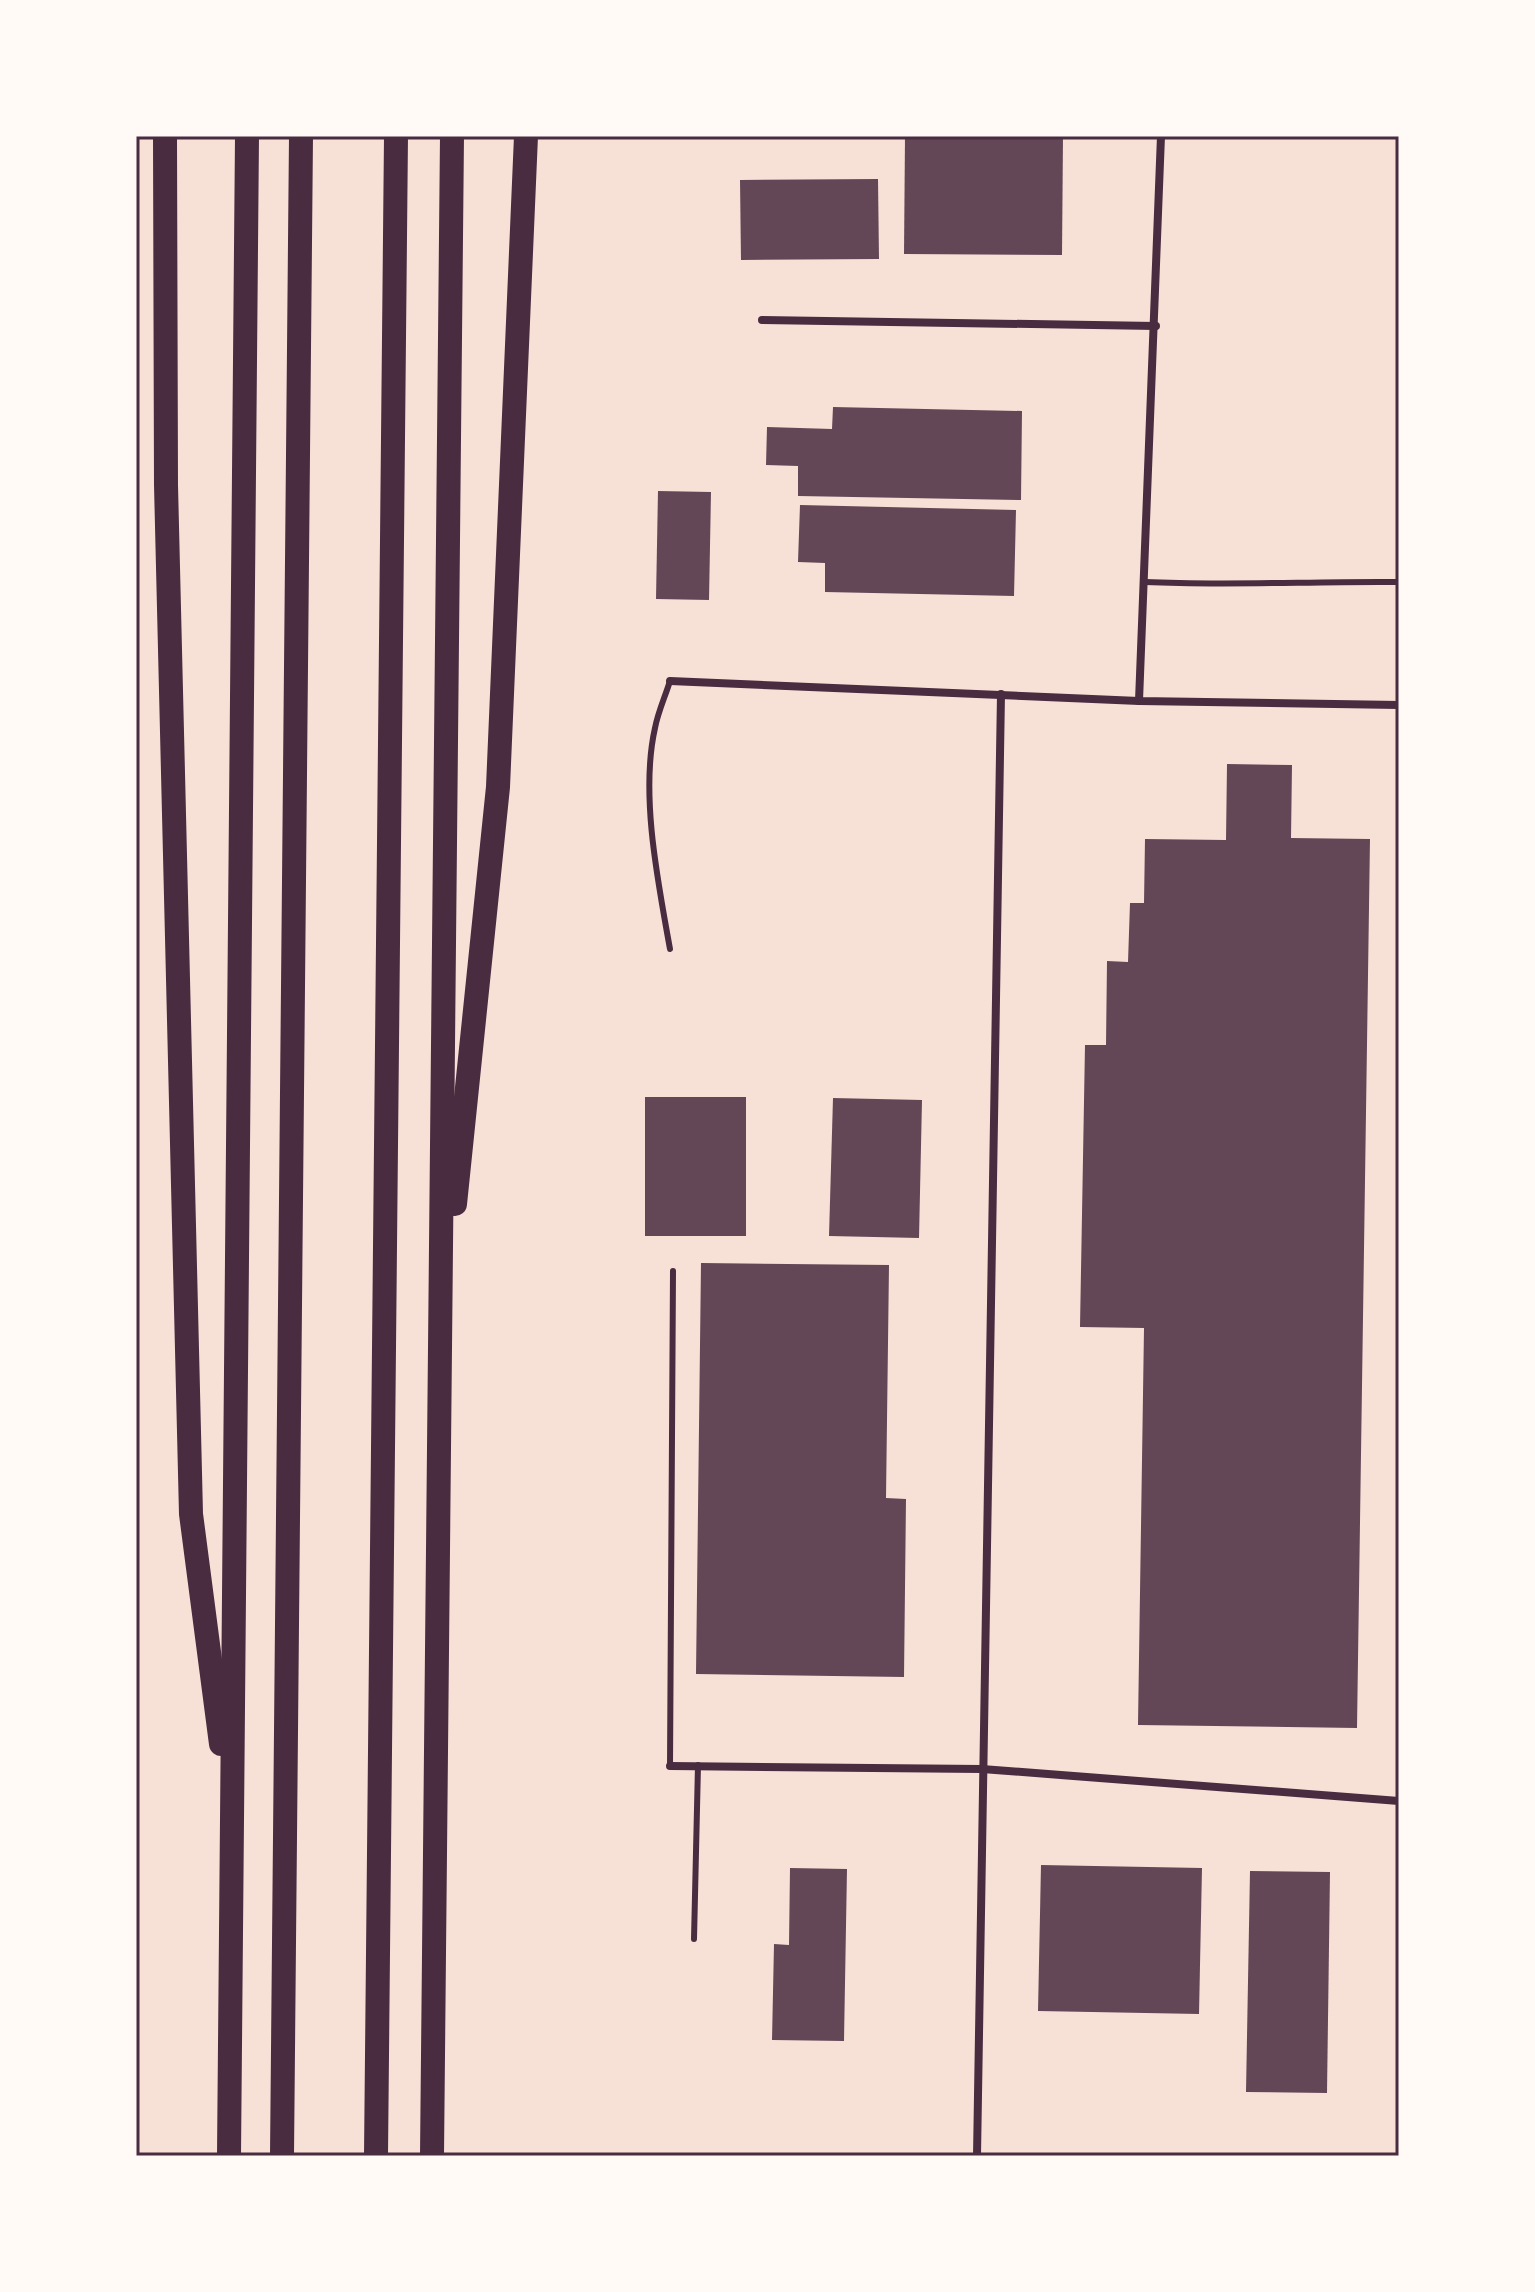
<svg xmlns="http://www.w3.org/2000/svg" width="1535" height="2292" font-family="Rubik,sans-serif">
  <rect width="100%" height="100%" fill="#f7e1d7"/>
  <g fill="#644757">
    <polygon points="905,136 1063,136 1062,255 904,254"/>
    <polygon points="878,179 879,259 741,260 740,180"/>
    <polygon points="833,407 1022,411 1021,500 798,496 798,466 766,465 767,427 832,429"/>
    <polygon points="658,491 711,492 709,600 656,599"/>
    <polygon points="800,505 1016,510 1014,596 825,592 825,563 798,562"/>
    <polygon points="1227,764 1292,765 1291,838 1370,839 1357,1728 1138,1725 1144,1328 1080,1327 1085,1045 1106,1045 1107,961 1128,962 1130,903 1144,903 1145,839 1226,840"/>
    <rect x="645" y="1097" width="101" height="139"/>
    <polygon points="833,1098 922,1100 919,1238 829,1236"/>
    <polygon points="701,1263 889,1265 886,1498 906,1499 904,1677 696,1674"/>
    <polygon points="1041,1865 1202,1868 1199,2014 1038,2011"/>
    <polygon points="790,1868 847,1869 844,2041 772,2040 774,1944 789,1945"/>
    <polygon points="1250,1871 1330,1872 1327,2093 1246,2092"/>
  </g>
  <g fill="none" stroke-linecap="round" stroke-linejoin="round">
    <g stroke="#4a2c40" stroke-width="6">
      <path d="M1145,582C1230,586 1314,581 1399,582"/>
      <path d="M670,949C658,882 640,794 655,728C658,712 665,697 670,681"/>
      <polyline points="670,1766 673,1271"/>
      <polyline points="694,1939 698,1765"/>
    </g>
    <g stroke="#4a2c40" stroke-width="8">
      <polyline points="762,320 1156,326"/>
      <polyline points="670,681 1139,701 1399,705"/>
      <polyline points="1139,701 1161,136"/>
      <polyline points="670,1766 982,1769 1399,1801"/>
      <polyline points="977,2156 1001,694"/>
    </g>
    <g stroke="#4a2c40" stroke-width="24">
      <polyline points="165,136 166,485 191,1514 221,1744"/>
      <polyline points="455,1204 498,787 526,136"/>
      <polyline points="229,2156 247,136"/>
      <polyline points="282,2156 301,136"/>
      <polyline points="376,2156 396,136"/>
      <polyline points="432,2156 452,136"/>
    </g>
  </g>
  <rect width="1535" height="2292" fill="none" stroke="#fffaf5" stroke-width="276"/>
  <rect x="138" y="138" width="1259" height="2016" fill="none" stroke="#4a2c40" stroke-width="3"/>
</svg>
